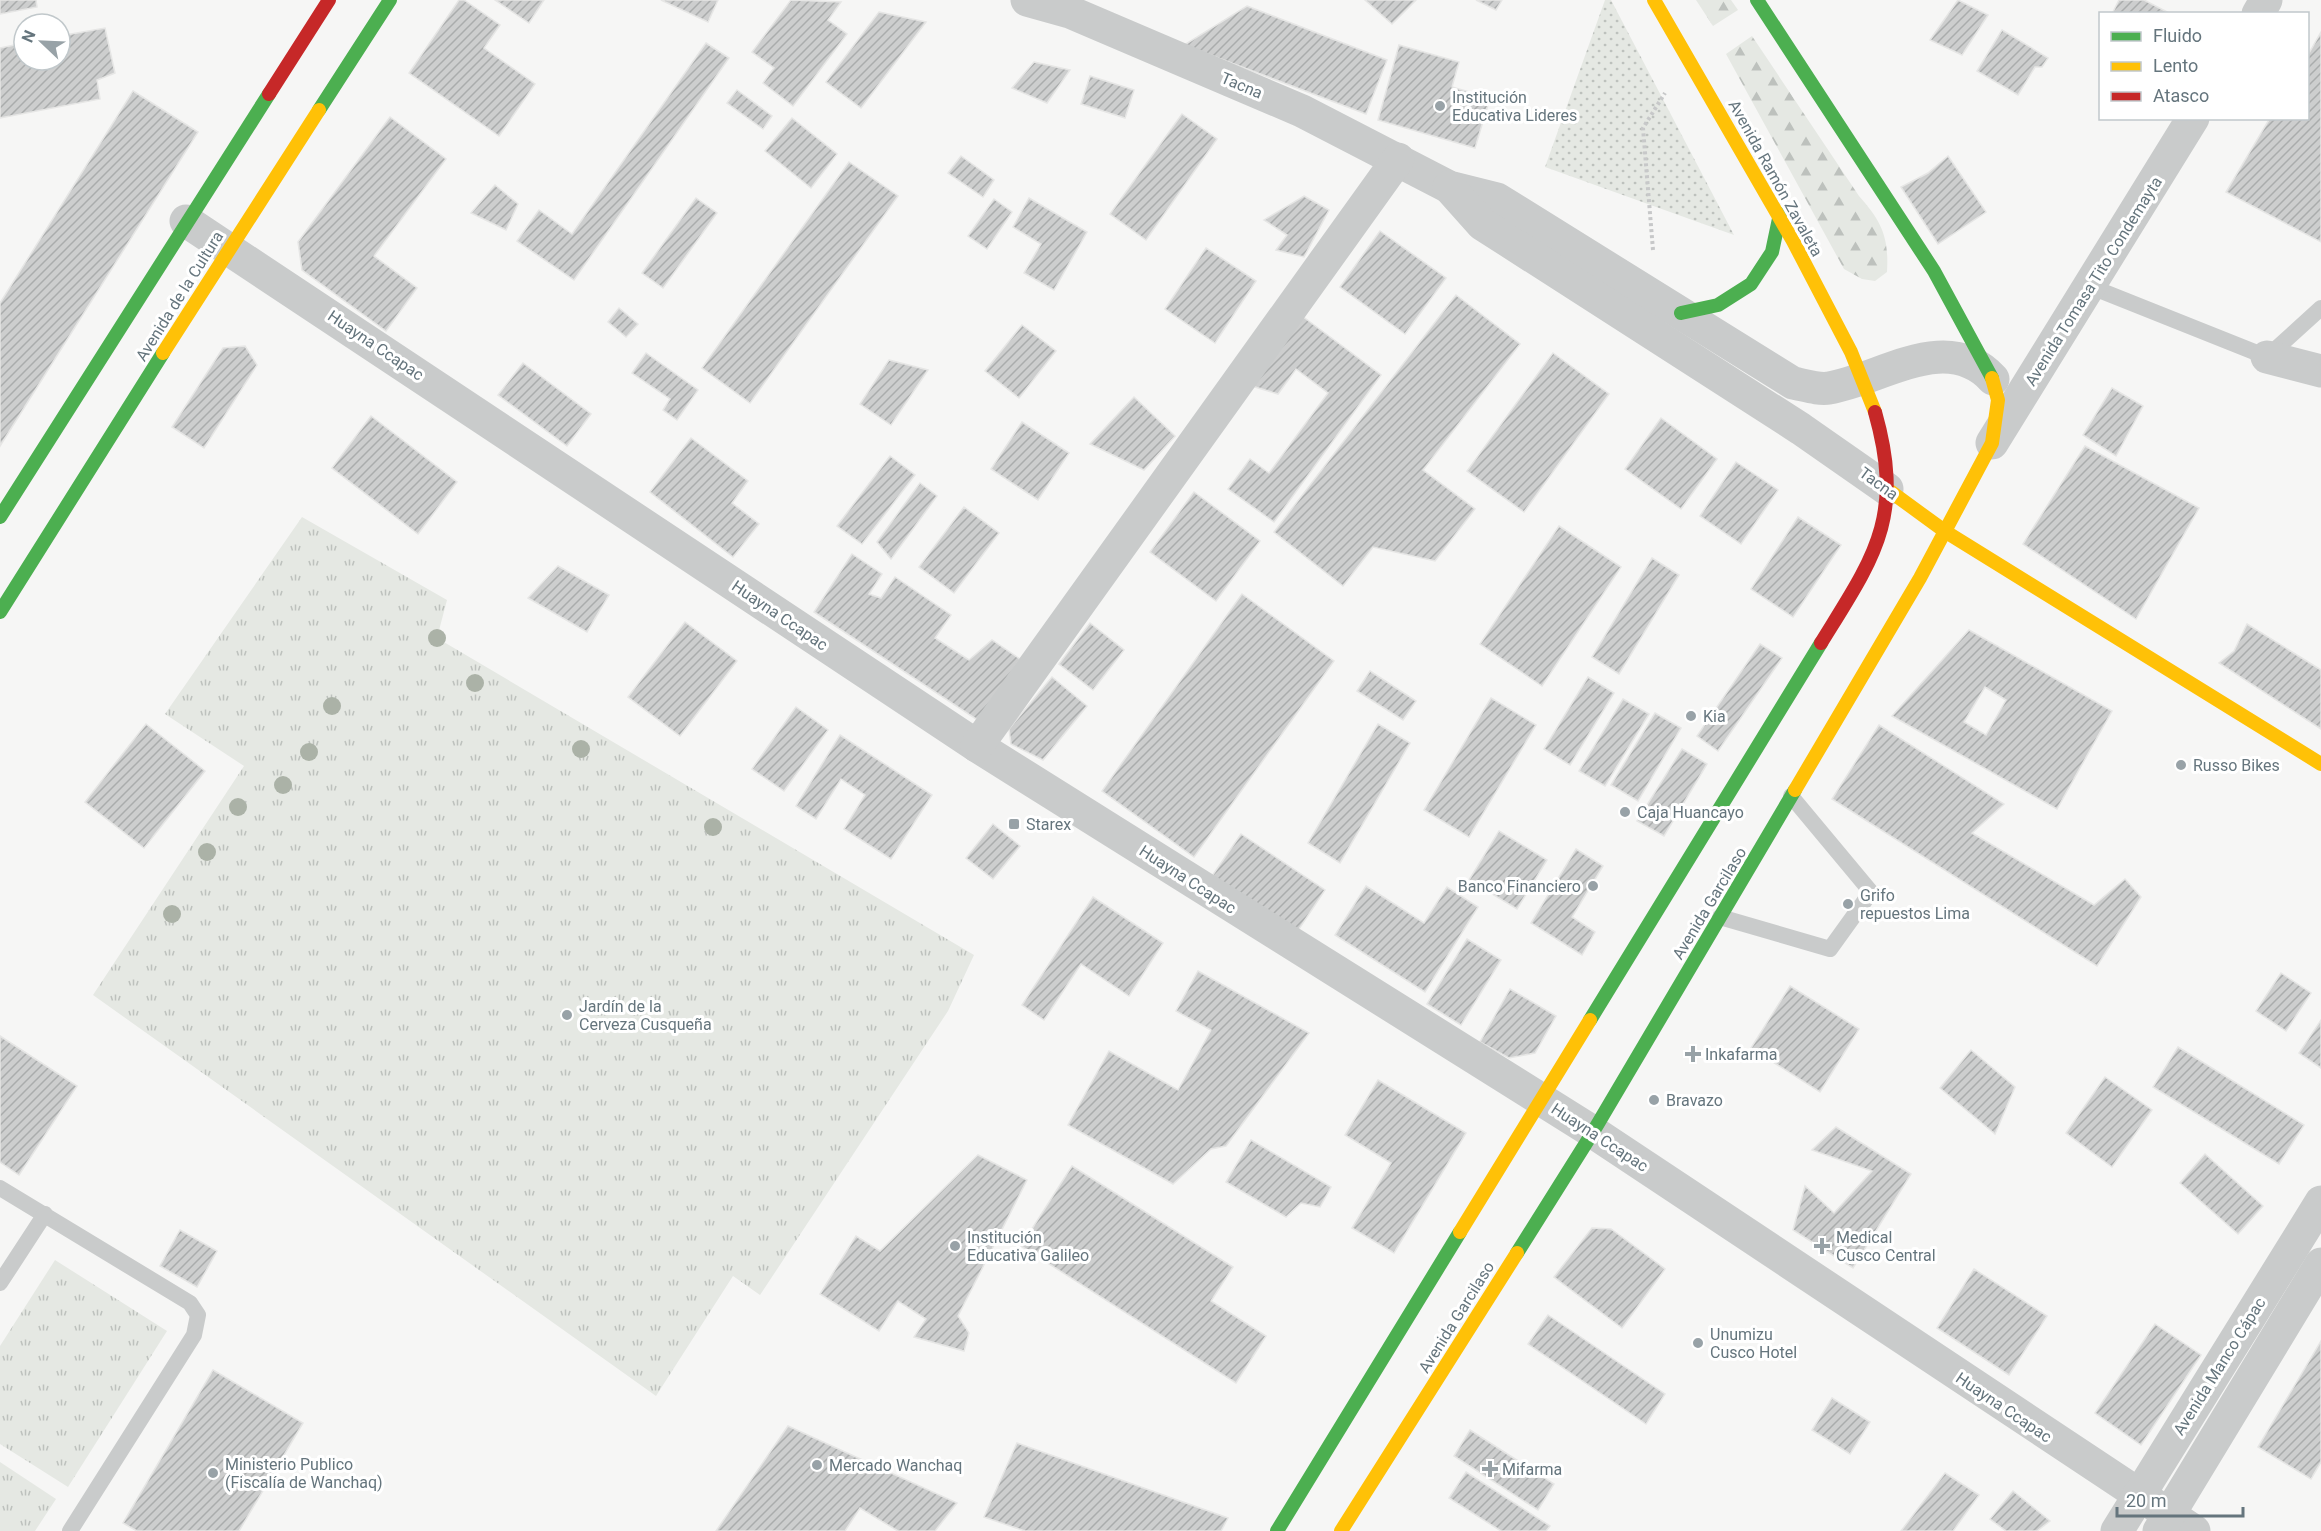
<svg xmlns="http://www.w3.org/2000/svg" width="2321" height="1531" font-family="Roboto,sans-serif">
  <defs>
    <pattern id="grass-tufts" width="24" height="20" patternUnits="userSpaceOnUse" patternTransform="scale(1.5)"><rect width="24" height="20" fill="#e5e8e3"/><path d="M3 7l-1-3M5 7V3M7 7l1-3M15 17l-1-3M17 17v-4M19 17l1-3" fill="none" stroke="#bdc1bd"/></pattern>
    <pattern id="forest-firs" width="22" height="20" patternUnits="userSpaceOnUse" patternTransform="scale(1.5)"><rect width="22" height="20" fill="#e5e8e3"/><path d="M5 1l3.5 6h-7zM16 11l3.5 6h-7z" fill="#bdc1bd"/></pattern>
    <pattern id="park-dots" width="8" height="8" patternUnits="userSpaceOnUse" patternTransform="scale(1.5)"><rect width="8" height="8" fill="#e5e8e3"/><path d="M2 2h.1M6 6h.1" fill="none" stroke="#bdc1bd" stroke-width="1.8" stroke-linecap="round"/></pattern>
    <pattern id="building-hatch" width="6" height="6" patternUnits="userSpaceOnUse" patternTransform="scale(1.5)"><rect width="6" height="6" fill="#cdcece"/><path d="M-1 1l2-2M0 6l6-6M5 7l2-2" fill="none" stroke="#aaacac"/></pattern>
  </defs>
  <rect width="100%" height="100%" fill="#f6f6f5"/>
  <g fill="url(#grass-tufts)">
    <polygon points="302,517 447,600 437,638 974,955 948,1011 760,1295 733,1276 656,1396 93,995 244,766 165,714"/>
    <polygon points="55,1260 167,1331 68,1487 0,1444 0,1346"/>
    <polygon points="0,1462 56,1499 35,1531 0,1531"/>
  </g>
  <g fill="url(#forest-firs)">
    <polygon points="1696,0 1731,0 1738,10 1713,26"/>
    <path d="M1752,36L1859,196C1882,222 1889,237 1887,272L1875,281L1862,279L1844,269L1726,54Z"/>
  </g>
  <polygon fill="url(#park-dots)" points="1605,0 1611,0 1734,235 1545,167"/>
  <g fill="url(#building-hatch)" stroke="#e6e6e5" stroke-width="1.5" fill-rule="evenodd">
    <polygon points="0,0 36,0 37,7 0,14"/>
    <polygon points="459,0 464,0 500,25 484,48 535,84 499,136 409,73"/>
    <polygon points="495,0 544,0 529,23"/>
    <polygon points="661,0 718,0 708,22"/>
    <polygon points="791,0 841,2 828,20 847,34 793,106 763,83 774,68 752,52"/>
    <polygon points="1365,0 1416,0 1392,24"/>
    <polygon points="1476,0 1502,0 1496,10"/>
    <polygon points="1958,0 1988,15 1962,55 1930,40"/>
    <polygon points="2119,0 2144,0 2171,14 2112,14"/>
    <polygon points="1247,6 1387,60 1366,114 1184,45"/>
    <polygon points="879,12 926,22 861,108 826,82"/>
    <polygon points="105,28 115,73 97,80 100,99 0,118 0,48 24,43 24,60 60,60 60,36"/>
    <polygon points="2002,30 2048,58 2042,67 2035,67 2018,95 1977,71"/>
    <polygon points="2321,32 2321,242 2226,192 2270,118 2308,118 2308,55"/>
    <polygon points="706,43 729,58 574,280 517,241 539,210 572,234"/>
    <polygon points="1399,45 1459,62 1452,87 1490,98 1475,148 1378,120"/>
    <polygon points="1034,62 1070,70 1047,103 1012,88"/>
    <polygon points="1090,76 1134,90 1125,118 1081,104"/>
    <polygon points="737,90 772,116 763,129 727,103"/>
    <polygon points="133,91 198,132 0,446 0,303"/>
    <polygon points="1182,114 1217,139 1146,240 1110,214"/>
    <polygon points="390,117 446,159 374,256 417,288 386,331 302,270 298,242"/>
    <polygon points="792,118 837,154 811,188 765,151"/>
    <polygon points="961,156 994,180 983,197 948,173"/>
    <polygon points="1948,156 1986,212 1938,244 1901,187 1928,173"/>
    <polygon points="849,162 898,196 750,403 702,368"/>
    <polygon points="495,185 518,204 506,230 471,213"/>
    <polygon points="1304,196 1329,210 1304,257 1276,250 1287,235 1264,220"/>
    <polygon points="696,198 717,213 663,288 642,273"/>
    <polygon points="1029,198 1087,232 1054,290 1024,273 1041,244 1013,227"/>
    <polygon points="994,199 1012,212 987,249 968,236"/>
    <polygon points="1380,231 1446,278 1405,334 1340,287"/>
    <polygon points="1206,248 1256,281 1215,343 1165,309"/>
    <polygon points="1456,295 1520,344 1423,470 1475,509 1435,561 1373,547 1343,586 1274,532"/>
    <polygon points="619,308 638,324 626,337 608,322"/>
    <polygon points="1302,316 1381,375 1274,522 1228,489 1250,459 1269,473 1328,393 1296,369 1278,394 1252,386"/>
    <polygon points="1022,325 1056,351 1019,398 985,371"/>
    <polygon points="245,346 257,365 204,448 172,427 223,348"/>
    <polygon points="646,353 698,390 677,420 663,410 670,399 632,373"/>
    <polygon points="1553,353 1609,394 1524,512 1467,471"/>
    <polygon points="889,360 928,370 891,425 860,404"/>
    <polygon points="523,363 591,414 567,446 498,395"/>
    <polygon points="2112,388 2143,406 2116,456 2083,435"/>
    <polygon points="1134,397 1175,436 1144,470 1090,444"/>
    <polygon points="371,416 457,482 418,534 332,468"/>
    <polygon points="1661,418 1717,459 1681,509 1625,469"/>
    <polygon points="1022,422 1069,453 1038,500 991,469"/>
    <polygon points="691,438 748,481 732,503 759,524 733,557 650,492"/>
    <polygon points="2085,446 2199,508 2136,619 2023,544"/>
    <polygon points="890,456 915,475 862,544 837,526"/>
    <polygon points="1736,462 1778,490 1741,544 1700,516"/>
    <polygon points="920,483 937,496 891,559 877,542"/>
    <polygon points="1194,492 1260,541 1216,601 1150,552"/>
    <polygon points="964,507 999,533 954,593 919,567"/>
    <polygon points="1798,517 1841,545 1793,617 1751,589"/>
    <polygon points="1559,526 1621,567 1542,686 1480,644"/>
    <polygon points="852,554 882,574 869,594 881,598 895,577 951,615 935,638 969,660 992,640 1020,659 979,721 814,612"/>
    <polygon points="1652,558 1679,575 1619,674 1592,657"/>
    <polygon points="558,566 609,595 587,632 528,598"/>
    <polygon points="1242,594 1334,661 1194,857 1102,791"/>
    <polygon points="685,622 737,661 680,736 628,697"/>
    <polygon points="1090,623 1124,650 1093,690 1059,664"/>
    <polygon points="2247,624 2321,670 2321,729 2219,663 2234,651"/>
    <path d="M1969,630L2112,711L2057,809L1892,716ZM1985,687L2006,700L1986,735L1964,722Z"/>
    <polygon points="1760,644 1782,658 1718,751 1697,736"/>
    <polygon points="1370,671 1416,701 1403,720 1357,691"/>
    <polygon points="1052,677 1087,706 1043,760 1011,744 1009,729"/>
    <polygon points="1588,677 1614,693 1570,765 1544,749"/>
    <polygon points="1491,698 1536,725 1469,837 1424,810"/>
    <polygon points="1623,699 1649,714 1605,786 1579,771"/>
    <polygon points="796,707 828,730 784,791 752,769"/>
    <polygon points="1655,713 1681,728 1638,801 1611,785"/>
    <polygon points="146,724 205,771 144,848 85,802"/>
    <polygon points="1378,724 1410,743 1340,863 1308,843"/>
    <polygon points="1879,725 2004,804 1972,833 2094,905 2125,879 2141,897 2097,966 1832,799"/>
    <polygon points="840,735 932,795 891,859 844,829 865,795 841,779 816,819 796,806"/>
    <polygon points="1682,749 1707,764 1664,836 1637,821"/>
    <polygon points="993,824 1020,846 993,879 966,858"/>
    <polygon points="1499,831 1547,860 1517,909 1469,880"/>
    <polygon points="1241,834 1325,890 1297,932 1212,876"/>
    <polygon points="1576,849 1603,866 1572,917 1595,932 1582,955 1531,923"/>
    <polygon points="1366,886 1424,923 1447,887 1478,907 1425,992 1335,935"/>
    <polygon points="1093,897 1163,943 1129,996 1081,964 1044,1020 1022,1005"/>
    <polygon points="1467,939 1501,960 1461,1025 1427,1004"/>
    <polygon points="1198,971 1309,1033 1226,1146 1211,1149 1173,1184 1068,1125 1109,1051 1178,1090 1211,1030 1176,1011"/>
    <polygon points="2281,973 2311,993 2286,1031 2256,1011"/>
    <polygon points="1790,986 1859,1029 1820,1092 1751,1048"/>
    <polygon points="1510,989 1556,1016 1535,1053 1509,1058 1480,1042"/>
    <polygon points="2321,1020 2321,1068 2299,1053"/>
    <polygon points="0,1036 77,1086 19,1175 0,1162"/>
    <polygon points="2178,1047 2304,1125 2279,1164 2153,1087"/>
    <polygon points="1971,1050 2015,1087 1995,1134 1940,1088"/>
    <polygon points="2105,1077 2152,1110 2112,1167 2066,1133"/>
    <polygon points="1378,1080 1466,1133 1394,1253 1352,1228 1391,1163 1345,1135"/>
    <polygon points="1836,1127 1911,1174 1853,1268 1793,1230 1805,1186 1834,1213 1872,1171 1812,1150"/>
    <polygon points="1251,1140 1331,1187 1320,1207 1301,1203 1286,1217 1226,1182"/>
    <polygon points="2205,1154 2263,1206 2238,1234 2180,1183"/>
    <polygon points="978,1155 1027,1180 958,1316 969,1333 964,1351 914,1337 926,1319 898,1301 879,1331 820,1294 856,1236 880,1251"/>
    <polygon points="1072,1166 1233,1267 1211,1301 1266,1336 1236,1383 1021,1246"/>
    <polygon points="1592,1228 1611,1229 1665,1269 1622,1328 1554,1277"/>
    <polygon points="180,1230 217,1251 197,1287 160,1266"/>
    <polygon points="1974,1269 2047,1316 2009,1375 1937,1328"/>
    <polygon points="1548,1315 1665,1394 1646,1424 1528,1344"/>
    <polygon points="2155,1324 2201,1355 2141,1445 2095,1413"/>
    <polygon points="2321,1341 2321,1462 2311,1479 2258,1447"/>
    <polygon points="213,1370 303,1423 239,1531 137,1531 123,1523"/>
    <polygon points="1832,1398 1870,1422 1850,1454 1812,1430"/>
    <polygon points="788,1426 957,1503 935,1531 898,1531 860,1508 845,1531 716,1531"/>
    <polygon points="1470,1430 1554,1484 1538,1510 1454,1456"/>
    <polygon points="1017,1443 1228,1518 1221,1531 1025,1531 984,1517"/>
    <polygon points="1466,1472 1550,1526 1546,1531 1501,1531 1449,1498"/>
    <polygon points="1945,1473 1979,1495 1953,1531 1901,1531"/>
    <polygon points="2013,1491 2050,1521 2037,1531 2006,1531 1990,1519"/>
  </g>
  <g fill="none" stroke-linecap="round" stroke-linejoin="round">
    <polyline stroke="#c7c8c9" stroke-width="4" stroke-dasharray="3 3" stroke-linecap="butt" points="1653,250 1643,128 1665,93"/>
    <g stroke="#c9cbcb" stroke-width="16">
      <polyline points="2089,286 2267,357 2321,308"/>
      <polyline points="1720,917 1830,949 1871,892 1791,796"/>
      <polyline points="0,1188 190,1303 198,1315 194,1335 70,1531"/>
      <polyline points="0,1283 45,1214"/>
    </g>
    <g stroke="#c9cbcb" stroke-width="33">
      <path d="M1027,0L1070,12L1302,111L1449,187L1497,199L1793,383C1804,385 1819,390 1829,388C1882,379 1947,329 1993,379"/>
      <polyline points="2258,14 2266,0"/>
      <polyline points="1449,187 1482,224 1801,429 1887,489"/>
      <polyline points="186,221 977,746 1593,1132 2194,1531"/>
      <polyline points="2267,357 2321,371"/>
      <polyline points="1992,443 2193,118"/>
      <polyline points="977,746 1398,159"/>
      <polyline points="2117,1531 2321,1202"/>
      <polyline points="2159,1531 2321,1264"/>
    </g>
    <g stroke="#4caf50" stroke-width="14">
      <polyline points="1757,0 1934,271 1992,378"/>
      <polyline points="319,110 390,0"/>
      <polyline points="1681,313 1718,305 1751,284 1772,252 1780,214"/>
      <polyline points="0,517 269,94"/>
      <polyline points="0,612 163,353"/>
      <polyline points="1590,1020 1821,643"/>
      <polyline points="1517,1253 1593,1132 1795,790"/>
      <polyline points="1277,1531 1460,1232"/>
    </g>
    <g stroke="#ffc107" stroke-width="14">
      <polyline points="1654,0 1793,241 1851,352 1875,412"/>
      <polyline points="163,353 319,110"/>
      <polyline points="1887,489 1946,532 2321,764"/>
      <polyline points="1795,790 1920,578 1992,443 1998,400 1992,378"/>
      <polyline points="1460,1232 1590,1020"/>
      <polyline points="1341,1531 1517,1253"/>
    </g>
    <g stroke="#c62828" stroke-width="14">
      <polyline points="269,94 329,0"/>
      <path d="M1821,643C1874,557 1905,518 1875,412"/>
    </g>
  </g>
  <g fill="#abb2a7">
    <circle cx="437" cy="638" r="9"/>
    <circle cx="475" cy="683" r="9"/>
    <circle cx="332" cy="706" r="9"/>
    <circle cx="581" cy="749" r="9"/>
    <circle cx="309" cy="752" r="9"/>
    <circle cx="283" cy="785" r="9"/>
    <circle cx="238" cy="807" r="9"/>
    <circle cx="713" cy="827" r="9"/>
    <circle cx="207" cy="852" r="9"/>
    <circle cx="172" cy="914" r="9"/>
  </g>
  <g fill="#98a2a7" stroke="#fff" stroke-width="2">
    <circle cx="1440" cy="106" r="6"/>
    <circle cx="1691" cy="716" r="6"/>
    <circle cx="2181" cy="765" r="6"/>
    <circle cx="1625" cy="812" r="6"/>
    <rect x="1008" y="818" width="12" height="12" rx="3"/>
    <circle cx="1593" cy="886" r="6"/>
    <circle cx="1848" cy="904" r="6"/>
    <circle cx="567" cy="1015" r="6"/>
    <path d="M1690 1045h6v6h6v6h-6v6h-6v-6h-6v-6h6z"/>
    <circle cx="1654" cy="1100" r="6"/>
    <circle cx="955" cy="1246" r="6"/>
    <path d="M1819 1237h6v6h6v6h-6v6h-6v-6h-6v-6h6z"/>
    <circle cx="1698" cy="1343" r="6"/>
    <circle cx="817" cy="1465" r="6"/>
    <path d="M1487 1460h6v6h6v6h-6v6h-6v-6h-6v-6h6z"/>
    <circle cx="213" cy="1473" r="6"/>
  </g>
  <g text-anchor="middle" stroke-width="6" stroke-linejoin="round" paint-order="stroke">
    <g font-size="16" fill="#65757d" stroke="#fff">
      <text transform="translate(1242 85) rotate(23)" y="6">Tacna</text>
      <text transform="translate(1776 178) rotate(61)" y="6">Avenida Ramón Zavaleta</text>
      <text transform="translate(2093 281) rotate(-58)" y="6">Avenida Tomasa Tito Condemayta</text>
      <text transform="translate(179 296) rotate(-58)" y="6">Avenida de la Cultura</text>
      <text transform="translate(376 345) rotate(34)" y="6">Huayna Ccapac</text>
      <text transform="translate(1879 483) rotate(36)" y="6">Tacna</text>
      <text transform="translate(780 615) rotate(34)" y="6">Huayna Ccapac</text>
      <text transform="translate(1188 879) rotate(33)" y="6">Huayna Ccapac</text>
      <text transform="translate(1709 903) rotate(-59)" y="6">Avenida Garcilaso</text>
      <text transform="translate(1600 1137) rotate(33)" y="6">Huayna Ccapac</text>
      <text transform="translate(1456 1317) rotate(-58)" y="6">Avenida Garcilaso</text>
      <text transform="translate(2219 1366) rotate(-58)" y="6">Avenida Manco Cápac</text>
      <text transform="translate(2004 1407) rotate(34)" y="6">Huayna Ccapac</text>
    </g>
    <g font-size="16" fill="#65757d" stroke="#fff" text-anchor="start">
      <text x="1452" y="103">Institución<tspan x="1452" dy="18">Educativa Lideres</tspan></text>
      <text x="1703" y="722">Kia</text>
      <text x="2193" y="771">Russo Bikes</text>
      <text x="1637" y="818">Caja Huancayo</text>
      <text x="1026" y="830">Starex</text>
      <text x="1581" y="892" text-anchor="end">Banco Financiero</text>
      <text x="1860" y="901">Grifo<tspan x="1860" dy="18">repuestos Lima</tspan></text>
      <text x="579" y="1012">Jardín de la<tspan x="579" dy="18">Cerveza Cusqueña</tspan></text>
      <text x="1705" y="1060">Inkafarma</text>
      <text x="1666" y="1106">Bravazo</text>
      <text x="967" y="1243">Institución<tspan x="967" dy="18">Educativa Galileo</tspan></text>
      <text x="1836" y="1243">Medical<tspan x="1836" dy="18">Cusco Central</tspan></text>
      <text x="1710" y="1340">Unumizu<tspan x="1710" dy="18">Cusco Hotel</tspan></text>
      <text x="225" y="1470">Ministerio Publico<tspan x="225" dy="18">(Fiscalía de Wanchaq)</tspan></text>
      <text x="829" y="1471">Mercado Wanchaq</text>
      <text x="1502" y="1475">Mifarma</text>
    </g>
  </g>
  <rect x="2099" y="12" width="210" height="108" fill="#ffffff" stroke="#c1c8cb" stroke-width="1.5"/>
  <rect x="2111" y="32" width="30" height="9" fill="#4caf50" stroke="#c1c8cb" stroke-width="1.5"/>
  <text x="2153" y="42" font-size="18" fill="#65757d">Fluido</text>
  <rect x="2111" y="62" width="30" height="9" fill="#ffc107" stroke="#c1c8cb" stroke-width="1.5"/>
  <text x="2153" y="72" font-size="18" fill="#65757d">Lento</text>
  <rect x="2111" y="92" width="30" height="9" fill="#c62828" stroke="#c1c8cb" stroke-width="1.5"/>
  <text x="2153" y="102" font-size="18" fill="#65757d">Atasco</text>
  <g transform="translate(42 42) rotate(293)"><circle r="28" fill="#ffffff" stroke="#c1c8cb" stroke-width="1.5"/>
  <path d="M0-4.5L10 22L0 15L-10 22Z" fill="#98a2a7"/>
  <text y="-9" font-size="16" font-weight="bold" text-anchor="middle" fill="#65757d">N</text>
  </g>
  <path d="M2117 1507v9h126v-9" fill="none" stroke="#65757d" stroke-width="3"/>
  <text x="2126" y="1507" font-size="18" fill="#65757d" stroke="#ffffff" stroke-width="4.5" paint-order="stroke">20 m</text>
</svg>
